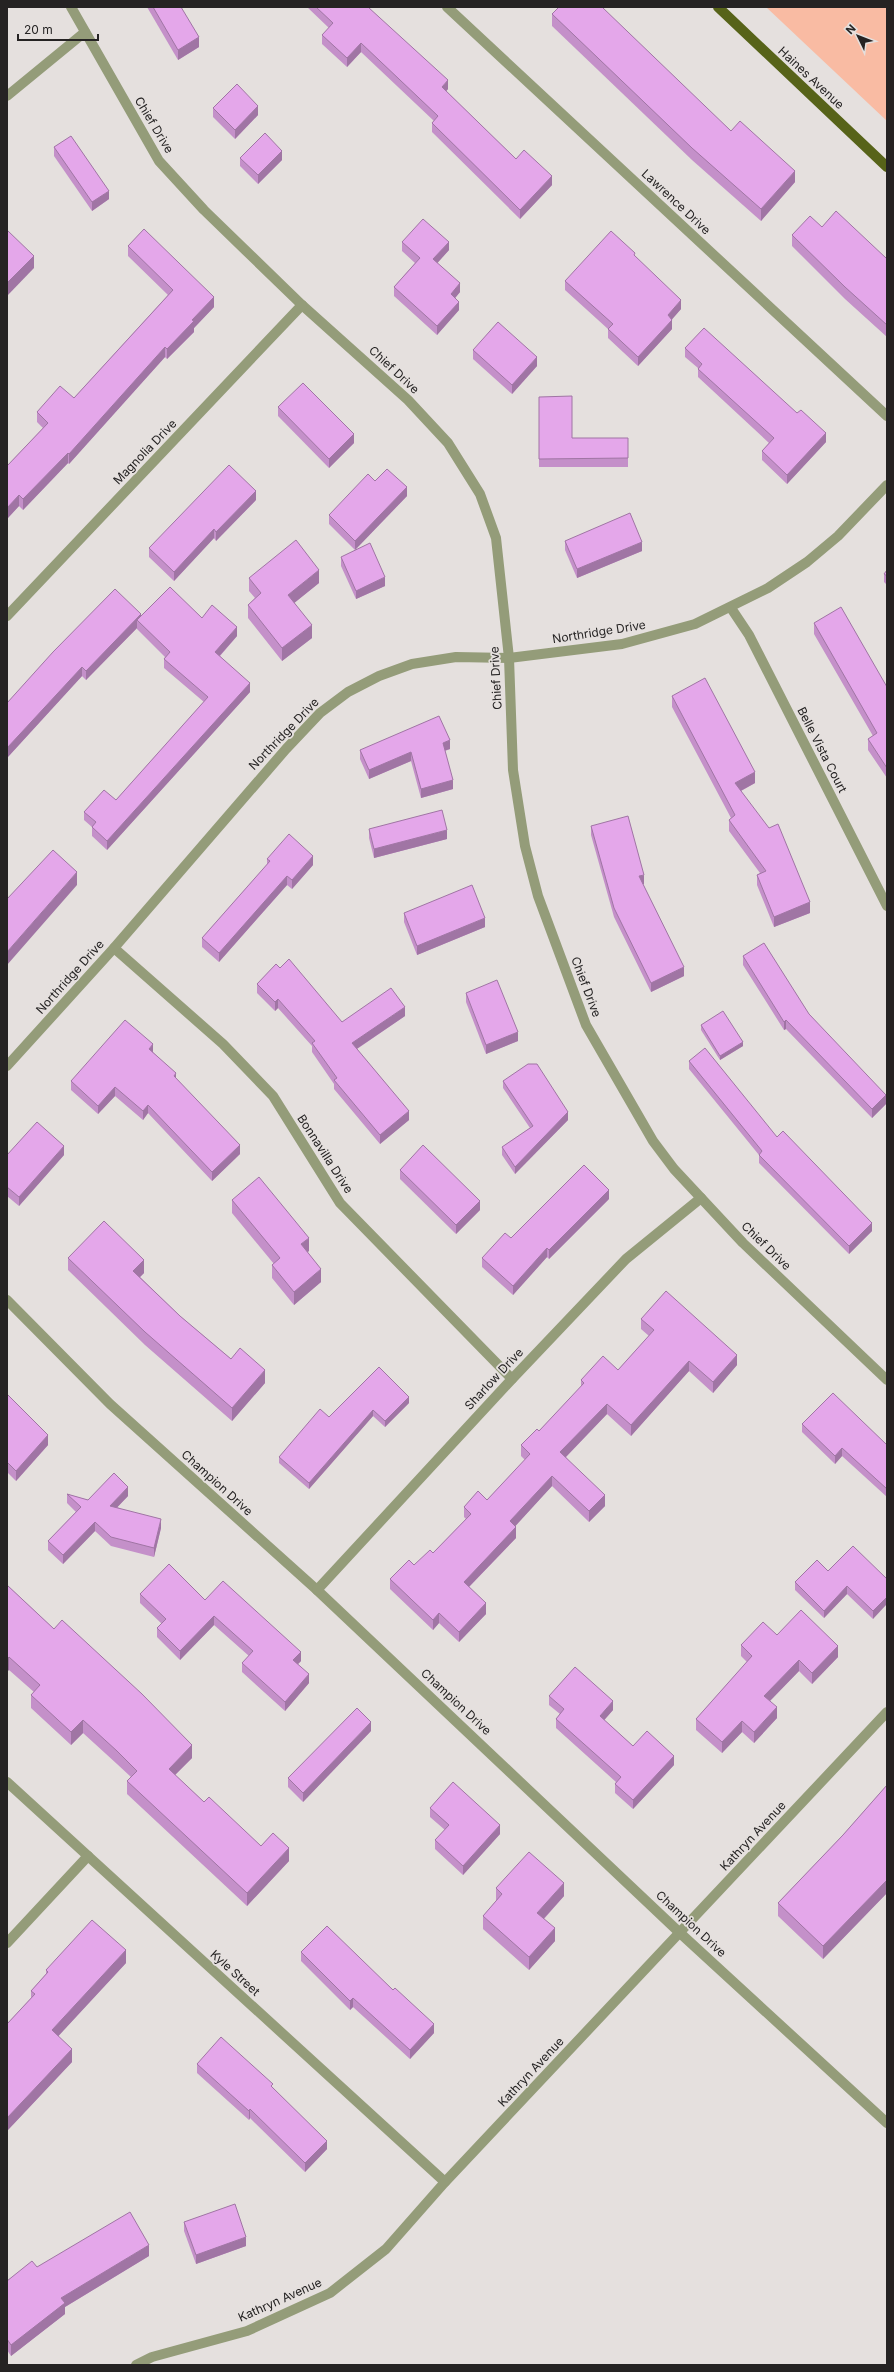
<svg xmlns="http://www.w3.org/2000/svg" width="894" height="2372" font-family="Inter,sans-serif">
  <rect width="100%" height="100%" fill="#e5e0de"/>
  <polygon fill="#f9bba3" points="766,7 887,7 887,121"/>
  <g fill="none" stroke-linecap="round" stroke-linejoin="round">
    <g stroke="#949c79" stroke-width="10">
      <polyline points="71,7 159,161 204,210 302,305 408,400 448,443 480,494 496,538 509,658 513,770 525,846 538,896 586,1025 653,1141 674,1169 743,1243 887,1380"/>
      <polyline points="447,7 887,416"/>
      <polyline points="7,96 85,32"/>
      <polyline points="731,608 749,635 887,906"/>
      <polyline points="7,616 302,305"/>
      <polyline points="114,948 223,1044 273,1096 340,1203 512,1379"/>
      <polyline points="7,1066 114,948 286,749 320,713 348,692 379,676 412,664 456,657 509,658 622,644 695,624 768,588 807,562 838,536 887,485"/>
      <polyline points="7,1300 110,1404 317,1590 680,1933 887,2123"/>
      <polyline points="317,1590 512,1379 626,1259 701,1198"/>
      <polyline points="7,1782 445,2182"/>
      <polyline points="7,1943 88,1856"/>
      <polyline points="136,2365 152,2357 247,2331 330,2293 386,2249 445,2182 887,1712"/>
    </g>
    <polyline stroke="#576319" stroke-width="10" points="718,7 887,167"/>
  </g>
  <g fill="#c490c9">
    <polygon points="147,7 181,7 199,47 178,60"/>
    <polygon points="307,7 368,7 448,89 446,91 516,159 552,185 520,219 432,132 432,123 434,121 361,52 347,67 322,44 322,35 329,28"/>
    <polygon points="552,14 731,131 795,182 761,221 692,160 552,26"/>
    <polygon points="213,108 258,115 235,139 213,117"/>
    <polygon points="54,147 109,199 92,211 54,156"/>
    <polygon points="240,158 282,160 258,184 240,166"/>
    <polygon points="822,227 886,258 887,257 887,337 845,299 792,246 792,235"/>
    <polygon points="402,242 449,250 437,263 460,292 455,298 459,310 437,335 394,296 394,287 415,263 402,251"/>
    <polygon points="128,246 214,307 194,328 194,332 167,359 165,357 69,464 68,463 23,510 19,506 7,519 7,466 43,428 37,422 37,412 74,398 168,295 128,256"/>
    <polygon points="635,256 681,309 672,319 672,329 638,366 608,338 608,329 565,290 565,281"/>
    <polygon points="685,348 826,442 787,484 762,460 762,451 769,443 698,377 698,368 685,357"/>
    <polygon points="473,350 537,366 512,394 473,359"/>
    <polygon points="539,397 572,438 628,438 628,467 539,467"/>
    <polygon points="278,407 354,443 329,468 278,416"/>
    <polygon points="375,481 407,496 355,550 329,524 329,515"/>
    <polygon points="256,500 216,541 214,538 174,581 149,557 149,548"/>
    <polygon points="565,541 642,551 577,578 565,550"/>
    <polygon points="341,557 385,586 356,599 341,566"/>
    <polygon points="887,570 887,585 884,582 884,574"/>
    <polygon points="249,578 319,583 294,603 312,638 282,661 248,618 248,605 255,598 249,591"/>
    <polygon points="141,617 202,618 237,636 220,656 250,692 107,850 92,836 92,827 84,820 84,812 116,800 204,702 164,668 164,659 165,657 137,629 137,628 86,680 82,676 7,758 7,703"/>
    <polygon points="814,623 887,687 887,778 868,750 868,739 873,736 814,634"/>
    <polygon points="672,696 755,783 741,791 810,913 774,927 757,885 757,875 760,873 729,831 729,820 731,818 672,707"/>
    <polygon points="450,749 445,751 453,789 421,798 411,761 369,779 360,759 360,750"/>
    <polygon points="591,826 644,884 643,884 684,976 651,992 614,917 591,835"/>
    <polygon points="369,829 447,839 374,858 369,838"/>
    <polygon points="267,859 313,865 292,889 287,885 219,962 202,947 202,938 267,865"/>
    <polygon points="404,913 485,927 417,955 404,922"/>
    <polygon points="743,956 809,1014 886,1104 872,1118 786,1029 784,1030 743,965"/>
    <polygon points="280,968 342,1022 405,1016 357,1049 409,1120 380,1144 334,1089 334,1084 312,1052 312,1046 278,1008 275,1011 257,993 257,984"/>
    <polygon points="466,993 518,1041 486,1054 466,1002"/>
    <polygon points="701,1025 743,1046 720,1060 701,1030"/>
    <polygon points="153,1052 176,1078 240,1154 212,1181 148,1113 143,1120 115,1096 98,1114 71,1090 71,1081"/>
    <polygon points="689,1061 777,1137 872,1231 849,1254 759,1163 759,1155 689,1069"/>
    <polygon points="503,1081 568,1120 515,1174 502,1155 502,1147 530,1128 503,1088"/>
    <polygon points="7,1155 64,1155 19,1206 7,1196"/>
    <polygon points="400,1170 480,1210 456,1234 400,1179"/>
    <polygon points="609,1199 549,1259 547,1257 513,1295 482,1267 482,1258 511,1238"/>
    <polygon points="232,1200 309,1251 307,1252 321,1282 294,1305 272,1278 272,1265 274,1264 232,1213"/>
    <polygon points="68,1258 144,1273 140,1277 180,1316 231,1359 265,1383 232,1421 145,1345 68,1270"/>
    <polygon points="641,1319 737,1365 713,1393 689,1371 631,1436 607,1414 566,1457 605,1506 589,1522 552,1486 515,1526 516,1538 469,1587 486,1614 459,1642 439,1623 433,1630 390,1589 390,1579 414,1565 433,1553 466,1519 464,1517 464,1507 487,1500 525,1460 521,1456 521,1445 539,1431 581,1387 581,1380 618,1370 649,1336 641,1329"/>
    <polygon points="7,1394 48,1445 16,1481 7,1472"/>
    <polygon points="409,1403 385,1427 373,1416 309,1489 279,1463 279,1457 329,1417"/>
    <polygon points="802,1424 887,1445 887,1497 842,1456 835,1464 802,1432"/>
    <polygon points="67,1494 88,1500 128,1496 117,1507 161,1528 154,1557 111,1546 95,1531 63,1564 48,1550 48,1541 76,1512 67,1503"/>
    <polygon points="828,1571 887,1579 873,1619 847,1594 824,1618 795,1590 795,1582"/>
    <polygon points="7,1585 192,1758 175,1775 204,1802 261,1846 289,1861 247,1906 127,1794 127,1781 131,1777 117,1764 83,1733 71,1745 31,1708 31,1695 34,1692 9,1670"/>
    <polygon points="140,1594 205,1600 301,1661 298,1664 309,1683 285,1711 242,1672 242,1663 249,1656 214,1625 180,1660 157,1637 157,1628 162,1624 140,1603"/>
    <polygon points="777,1635 838,1657 812,1684 799,1671 770,1701 777,1718 754,1743 742,1732 722,1753 696,1730 696,1719 747,1662 741,1656 741,1645"/>
    <polygon points="549,1696 613,1710 604,1720 633,1746 674,1765 633,1809 615,1793 615,1784 616,1782 556,1728 556,1719 560,1714 549,1705"/>
    <polygon points="371,1731 303,1802 288,1787 288,1778"/>
    <polygon points="887,1785 887,1893 823,1959 778,1916 778,1903 843,1835"/>
    <polygon points="430,1808 500,1834 463,1875 435,1849 435,1840 445,1830 430,1817"/>
    <polygon points="496,1888 564,1896 544,1919 555,1941 529,1970 483,1929 483,1916 496,1901"/>
    <polygon points="301,1952 434,2033 410,2059 353,2007 350,2010 301,1961"/>
    <polygon points="126,1963 58,2036 72,2062 7,2131 7,2024 31,1998 31,1991 46,1974 46,1970"/>
    <polygon points="197,2064 273,2088 327,2149 305,2172 250,2118 249,2120 197,2073"/>
    <polygon points="184,2222 246,2246 196,2264 184,2231"/>
    <polygon points="149,2256 65,2307 65,2314 11,2356 7,2350 7,2281 37,2267"/>
  </g>
  <g fill="#a075a4">
    <polygon points="199,37 199,47 178,60 178,50"/>
    <polygon points="361,43 361,52 347,67 347,58"/>
    <polygon points="448,80 448,89 442,96 442,87"/>
    <polygon points="258,106 258,115 235,139 235,130"/>
    <polygon points="282,151 282,160 258,184 258,175"/>
    <polygon points="795,171 795,182 761,221 761,209"/>
    <polygon points="552,176 552,185 520,219 520,210"/>
    <polygon points="109,191 109,199 92,211 92,202"/>
    <polygon points="449,242 449,250 433,268 433,259"/>
    <polygon points="34,256 34,268 7,296 7,283"/>
    <polygon points="460,283 460,292 451,303 451,294"/>
    <polygon points="214,297 214,307 194,328 194,332 167,359 167,349 192,320"/>
    <polygon points="681,300 681,309 668,324 668,315"/>
    <polygon points="459,302 459,310 437,335 437,326"/>
    <polygon points="672,320 672,329 638,366 638,357"/>
    <polygon points="165,347 165,357 69,464 69,454"/>
    <polygon points="537,357 537,366 512,394 512,385"/>
    <polygon points="826,433 826,442 787,484 787,475"/>
    <polygon points="354,434 354,443 329,468 329,459"/>
    <polygon points="68,453 68,463 23,510 23,499"/>
    <polygon points="407,487 407,496 355,550 355,541"/>
    <polygon points="256,491 256,500 216,541 216,532"/>
    <polygon points="19,495 19,506 7,519 7,508"/>
    <polygon points="214,529 214,538 174,581 174,572"/>
    <polygon points="642,542 642,551 577,578 577,569"/>
    <polygon points="319,570 319,583 288,608 288,595"/>
    <polygon points="385,577 385,586 356,599 356,591"/>
    <polygon points="141,614 141,624 137,620 137,628 86,680 86,671"/>
    <polygon points="312,625 312,638 282,661 282,648"/>
    <polygon points="237,627 237,636 215,661 215,652"/>
    <polygon points="82,667 82,676 7,758 7,748"/>
    <polygon points="250,683 250,692 107,850 107,841"/>
    <polygon points="450,740 450,749 443,751 443,743"/>
    <polygon points="411,752 411,761 369,779 369,770"/>
    <polygon points="755,772 755,783 735,794 735,783"/>
    <polygon points="453,780 453,789 421,798 421,789"/>
    <polygon points="447,830 447,839 374,858 374,849"/>
    <polygon points="313,856 313,865 292,889 292,880"/>
    <polygon points="77,872 77,885 7,965 7,952"/>
    <polygon points="644,875 644,884 639,885 639,876"/>
    <polygon points="287,876 287,885 219,962 219,953"/>
    <polygon points="810,902 810,913 774,927 774,917"/>
    <polygon points="485,918 485,927 417,955 417,946"/>
    <polygon points="684,967 684,976 651,992 651,983"/>
    <polygon points="278,999 278,1008 275,1011 275,1002"/>
    <polygon points="405,1007 405,1016 352,1052 352,1043"/>
    <polygon points="786,1020 786,1029 784,1030 784,1022"/>
    <polygon points="518,1032 518,1041 486,1054 486,1045"/>
    <polygon points="743,1042 743,1046 720,1060 720,1056"/>
    <polygon points="153,1044 153,1053 149,1049"/>
    <polygon points="176,1073 176,1082 174,1076"/>
    <polygon points="115,1087 115,1096 98,1114 98,1106"/>
    <polygon points="886,1095 886,1104 872,1118 872,1109"/>
    <polygon points="148,1105 148,1113 143,1120 143,1111"/>
    <polygon points="409,1111 409,1120 380,1144 380,1135"/>
    <polygon points="568,1112 568,1120 515,1174 515,1167"/>
    <polygon points="240,1145 240,1154 212,1181 212,1172"/>
    <polygon points="64,1146 64,1155 19,1206 19,1197"/>
    <polygon points="609,1190 609,1199 549,1259 549,1250"/>
    <polygon points="480,1201 480,1210 456,1234 456,1225"/>
    <polygon points="872,1223 872,1231 849,1254 849,1246"/>
    <polygon points="309,1238 309,1251 301,1257 301,1244"/>
    <polygon points="547,1248 547,1257 513,1295 513,1286"/>
    <polygon points="144,1260 144,1273 133,1284 133,1271"/>
    <polygon points="321,1269 321,1282 294,1305 294,1292"/>
    <polygon points="737,1355 737,1365 713,1393 713,1382"/>
    <polygon points="689,1361 689,1371 631,1436 631,1425"/>
    <polygon points="265,1370 265,1383 232,1421 232,1408"/>
    <polygon points="409,1397 409,1403 385,1427 385,1421"/>
    <polygon points="607,1404 607,1414 560,1463 560,1452"/>
    <polygon points="373,1410 373,1416 309,1489 309,1483"/>
    <polygon points="48,1435 48,1445 16,1481 16,1471"/>
    <polygon points="842,1448 842,1456 835,1464 835,1456"/>
    <polygon points="552,1476 552,1486 510,1532 510,1521"/>
    <polygon points="128,1487 128,1496 110,1515 110,1506"/>
    <polygon points="605,1495 605,1506 589,1522 589,1511"/>
    <polygon points="161,1519 161,1528 154,1557 154,1548"/>
    <polygon points="95,1522 95,1531 63,1564 63,1555"/>
    <polygon points="516,1527 516,1538 464,1592 464,1582"/>
    <polygon points="847,1586 847,1594 824,1618 824,1611"/>
    <polygon points="887,1597 887,1604 873,1619 873,1611"/>
    <polygon points="486,1603 486,1614 459,1642 459,1632"/>
    <polygon points="439,1613 439,1623 433,1630 433,1620"/>
    <polygon points="214,1616 214,1625 180,1660 180,1651"/>
    <polygon points="838,1646 838,1657 812,1684 812,1673"/>
    <polygon points="301,1652 301,1661 293,1669 293,1660"/>
    <polygon points="9,1657 9,1670 7,1672 7,1659"/>
    <polygon points="799,1660 799,1671 764,1707 764,1696"/>
    <polygon points="309,1674 309,1683 285,1711 285,1702"/>
    <polygon points="613,1701 613,1710 600,1725 600,1716"/>
    <polygon points="777,1707 777,1718 754,1743 754,1732"/>
    <polygon points="83,1720 83,1733 71,1745 71,1732"/>
    <polygon points="742,1721 742,1732 722,1753 722,1742"/>
    <polygon points="371,1722 371,1731 303,1802 303,1793"/>
    <polygon points="192,1745 192,1758 169,1781 169,1769"/>
    <polygon points="674,1756 674,1765 633,1809 633,1800"/>
    <polygon points="500,1825 500,1834 463,1875 463,1866"/>
    <polygon points="289,1848 289,1861 247,1906 247,1893"/>
    <polygon points="887,1880 887,1893 823,1959 823,1946"/>
    <polygon points="564,1883 564,1896 537,1926 537,1913"/>
    <polygon points="555,1928 555,1941 529,1970 529,1957"/>
    <polygon points="126,1950 126,1963 52,2043 52,2030"/>
    <polygon points="353,1998 353,2007 350,2010 350,2001"/>
    <polygon points="434,2024 434,2033 410,2059 410,2050"/>
    <polygon points="72,2049 72,2062 7,2131 7,2118"/>
    <polygon points="250,2109 250,2118 249,2120 249,2111"/>
    <polygon points="327,2141 327,2149 305,2172 305,2163"/>
    <polygon points="246,2237 246,2246 196,2264 196,2255"/>
    <polygon points="149,2245 149,2256 65,2307 65,2314 11,2356 11,2345 61,2298"/>
  </g>
  <g fill="#e4a7ea" stroke="#a075a4">
    <polygon points="153,7 181,7 199,37 178,50"/>
    <polygon points="316,7 368,7 448,80 442,87 516,159 524,150 552,176 520,210 432,123 438,116 361,43 347,58 322,35 333,23"/>
    <polygon points="559,7 602,7 731,131 740,121 795,171 761,209 692,148 552,14"/>
    <polygon points="237,84 258,106 235,130 213,108"/>
    <polygon points="265,133 282,151 258,175 240,158"/>
    <polygon points="71,136 109,191 92,202 54,147"/>
    <polygon points="836,211 886,258 887,257 887,325 845,287 792,235 810,216 822,227"/>
    <polygon points="423,219 449,242 433,259 460,283 451,294 459,302 437,326 394,287 420,258 402,242"/>
    <polygon points="144,229 214,297 192,320 194,321 167,349 165,347 69,454 68,453 23,499 19,495 7,508 7,466 48,423 37,412 60,386 74,398 173,290 128,246"/>
    <polygon points="7,230 34,256 7,283"/>
    <polygon points="611,231 635,253 634,255 681,300 668,315 672,320 638,357 608,329 613,324 565,281"/>
    <polygon points="498,322 537,357 512,385 473,350"/>
    <polygon points="704,328 797,413 801,410 826,433 787,475 762,451 774,438 698,369 702,364 685,348"/>
    <polygon points="303,383 354,434 329,459 278,407"/>
    <polygon points="572,396 572,438 628,438 628,458 539,459 539,397"/>
    <polygon points="229,465 256,491 216,532 214,529 174,572 149,548"/>
    <polygon points="387,469 407,487 355,541 329,515 368,474 375,481"/>
    <polygon points="630,513 642,542 577,569 565,541"/>
    <polygon points="296,540 319,570 288,595 312,625 282,648 248,605 261,593 249,578"/>
    <polygon points="370,543 385,577 356,591 341,557"/>
    <polygon points="887,570 887,576 884,574"/>
    <polygon points="170,587 202,618 212,605 237,627 215,652 250,683 107,841 92,827 96,822 84,812 104,790 116,800 208,697 164,659 170,652 137,620"/>
    <polygon points="115,589 141,614 86,671 82,667 7,748 7,703 53,652"/>
    <polygon points="841,607 887,687 887,698 886,699 887,700 887,768 868,739 877,733 814,623"/>
    <polygon points="705,678 755,772 735,783 769,828 778,824 810,902 774,917 757,875 766,871 729,820 735,815 672,696"/>
    <polygon points="439,716 450,740 443,743 453,780 421,789 411,752 369,770 360,750"/>
    <polygon points="442,810 447,830 374,849 369,829"/>
    <polygon points="628,816 644,875 639,876 684,967 651,983 614,908 591,826"/>
    <polygon points="289,834 313,856 292,880 287,876 219,953 202,938 270,861 267,859"/>
    <polygon points="53,850 77,872 7,952 7,899"/>
    <polygon points="472,885 485,918 417,946 404,913"/>
    <polygon points="764,943 809,1014 886,1095 872,1109 786,1020 784,1022 743,956"/>
    <polygon points="289,959 342,1022 391,988 405,1007 352,1043 409,1111 380,1135 334,1080 337,1078 312,1043 315,1041 278,999 275,1002 257,984 276,964 280,968"/>
    <polygon points="497,980 518,1032 486,1045 466,993"/>
    <polygon points="723,1011 743,1042 720,1056 701,1025"/>
    <polygon points="125,1020 153,1044 149,1049 176,1073 174,1076 240,1145 212,1172 148,1105 143,1111 115,1087 98,1106 71,1081"/>
    <polygon points="705,1048 777,1137 783,1131 872,1223 849,1246 759,1155 762,1151 689,1061"/>
    <polygon points="528,1064 537,1064 568,1112 515,1167 502,1147 533,1126 503,1081"/>
    <polygon points="37,1122 64,1146 19,1197 7,1187 7,1155"/>
    <polygon points="423,1145 480,1201 456,1225 400,1170"/>
    <polygon points="584,1165 609,1190 549,1250 547,1248 513,1286 482,1258 505,1233 511,1238"/>
    <polygon points="259,1177 309,1238 301,1244 321,1269 294,1292 272,1265 280,1258 232,1200"/>
    <polygon points="104,1221 144,1260 133,1271 180,1316 231,1359 240,1348 265,1370 232,1408 145,1332 68,1258"/>
    <polygon points="666,1291 737,1355 713,1382 689,1361 631,1425 607,1404 560,1452 605,1495 589,1511 552,1476 510,1521 516,1527 464,1582 486,1603 459,1632 439,1613 433,1620 390,1579 409,1560 414,1565 430,1550 433,1553 471,1514 464,1507 478,1491 487,1500 530,1454 521,1445 537,1429 539,1431 584,1383 581,1380 603,1356 618,1370 654,1330 641,1319"/>
    <polygon points="379,1367 409,1397 385,1421 373,1410 309,1483 279,1457 320,1409 329,1417"/>
    <polygon points="833,1393 887,1445 887,1489 842,1448 835,1456 802,1424"/>
    <polygon points="7,1394 48,1435 16,1471 7,1462"/>
    <polygon points="114,1473 128,1487 110,1506 161,1519 154,1548 111,1537 95,1522 63,1555 48,1541 81,1507 67,1494 88,1500"/>
    <polygon points="853,1546 887,1579 887,1597 873,1611 847,1586 824,1611 795,1582 817,1560 828,1571"/>
    <polygon points="169,1564 205,1600 223,1581 301,1652 293,1660 309,1674 285,1702 242,1663 253,1651 214,1616 180,1651 157,1628 166,1619 140,1594"/>
    <polygon points="7,1585 54,1629 62,1620 142,1694 192,1745 169,1769 204,1802 209,1797 261,1846 273,1833 289,1848 247,1893 127,1781 137,1771 117,1751 83,1720 71,1732 31,1695 40,1685 9,1657 7,1659"/>
    <polygon points="801,1610 838,1646 812,1673 799,1660 764,1696 777,1707 754,1732 742,1721 722,1742 696,1719 752,1656 741,1645 763,1622 777,1635"/>
    <polygon points="575,1667 613,1701 600,1716 633,1746 647,1731 674,1756 633,1800 615,1784 621,1777 556,1719 564,1709 549,1696"/>
    <polygon points="357,1708 371,1722 303,1793 288,1778"/>
    <polygon points="453,1782 500,1825 463,1866 435,1840 449,1825 430,1808"/>
    <polygon points="887,1785 887,1880 823,1946 778,1903 843,1835"/>
    <polygon points="529,1852 564,1883 537,1913 555,1928 529,1957 483,1916 502,1894 496,1888"/>
    <polygon points="92,1920 126,1950 52,2030 72,2049 7,2118 7,2024 35,1994 31,1991 48,1972 46,1970"/>
    <polygon points="327,1926 393,1990 395,1988 434,2024 410,2050 353,1998 350,2001 301,1952"/>
    <polygon points="221,2037 273,2084 271,2086 327,2141 305,2163 250,2109 249,2111 197,2064"/>
    <polygon points="235,2204 246,2237 196,2255 184,2222"/>
    <polygon points="130,2212 149,2245 61,2298 65,2303 11,2345 7,2339 7,2281 32,2261 37,2267"/>
  </g>
  <g text-anchor="middle" stroke-width="3.5" stroke-linejoin="round" paint-order="stroke">
    <g font-size="12" fill="#252323" stroke="#e5e0de">
      <text transform="translate(811 78) rotate(43)" y="4">Haines Avenue</text>
      <text transform="translate(154 125) rotate(59)" y="4">Chief Drive</text>
      <text transform="translate(676 202) rotate(43)" y="4">Lawrence Drive</text>
      <text transform="translate(394 370) rotate(43)" y="4">Chief Drive</text>
      <text transform="translate(145 452) rotate(-46)" y="4">Magnolia Drive</text>
      <text transform="translate(599 632) rotate(-9)" y="4">Northridge Drive</text>
      <text transform="translate(496 678) rotate(-93)" y="4">Chief Drive</text>
      <text transform="translate(284 734) rotate(-46)" y="4">Northridge Drive</text>
      <text transform="translate(822 750) rotate(63)" y="4">Belle Vista Court</text>
      <text transform="translate(70 977) rotate(-48)" y="4">Northridge Drive</text>
      <text transform="translate(586 987) rotate(69)" y="4">Chief Drive</text>
      <text transform="translate(325 1154) rotate(57)" y="4">Bonnavilla Drive</text>
      <text transform="translate(766 1246) rotate(44)" y="4">Chief Drive</text>
      <text transform="translate(494 1379) rotate(-47)" y="4">Sharlow Drive</text>
      <text transform="translate(217 1483) rotate(42)" y="4">Champion Drive</text>
      <text transform="translate(456 1702) rotate(43)" y="4">Champion Drive</text>
      <text transform="translate(753 1836) rotate(-47)" y="4">Kathryn Avenue</text>
      <text transform="translate(691 1924) rotate(43)" y="4">Champion Drive</text>
      <text transform="translate(235 1973) rotate(42)" y="4">Kyle Street</text>
      <text transform="translate(531 2072) rotate(-47)" y="4">Kathryn Avenue</text>
      <text transform="translate(280 2300) rotate(-24)" y="4">Kathryn Avenue</text>
    </g>
  </g>
  <rect width="894" height="2372" fill="none" stroke="#252323" stroke-width="16"/>
  <g transform="translate(858 36) rotate(313)" stroke="#e5e0de" stroke-width="3" paint-order="stroke">
  <path d="M0-3L7 15L0 10L-7 15Z" fill="#252323"/>
  <text y="-6" font-size="11" font-weight="bold" text-anchor="middle" fill="#252323">N</text>
  </g>
  <path d="M18 34v6h80v-6" fill="none" stroke="#252323" stroke-width="2"/>
  <text x="24" y="34" font-size="12" fill="#252323" stroke="#e5e0de" stroke-width="3" paint-order="stroke">20 m</text>
</svg>
